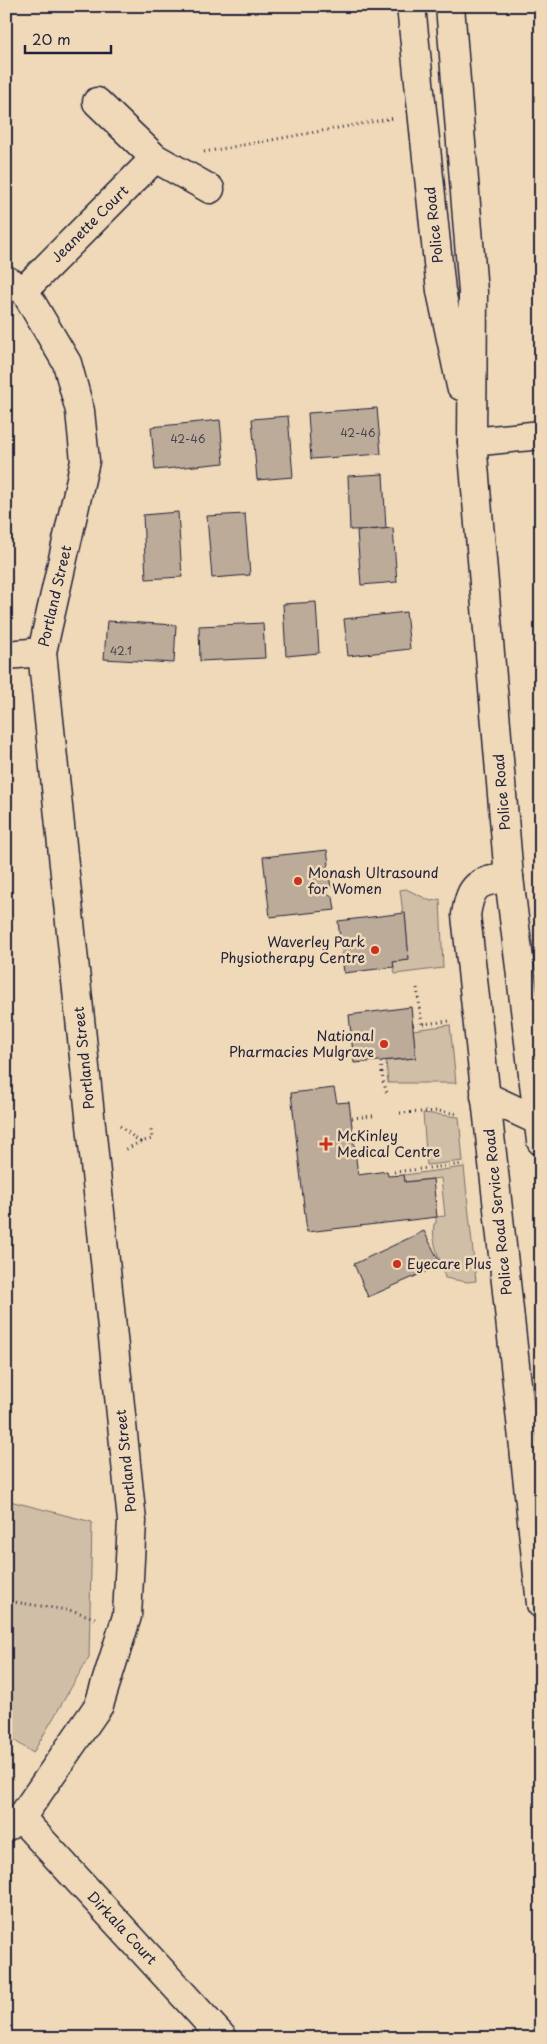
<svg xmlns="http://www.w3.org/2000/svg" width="547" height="2044" font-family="'Playpen Sans',sans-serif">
  <rect width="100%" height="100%" fill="#efd9b8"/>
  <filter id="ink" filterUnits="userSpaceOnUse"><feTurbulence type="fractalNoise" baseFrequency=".02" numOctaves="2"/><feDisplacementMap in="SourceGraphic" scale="10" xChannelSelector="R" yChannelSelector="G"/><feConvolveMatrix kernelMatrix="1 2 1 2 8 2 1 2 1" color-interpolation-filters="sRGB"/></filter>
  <g filter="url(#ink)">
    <g fill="#d1bea6" stroke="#7a7070">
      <polygon points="406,889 431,901 440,899 443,968 395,974 393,962 409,960 405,913 403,914 400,890"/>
      <polygon points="450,1025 456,1083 388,1083 386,1061 416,1058 413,1030"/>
      <polygon points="423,1113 459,1117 463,1161 427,1165"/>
      <path d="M464,1167L476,1281L467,1282L445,1278C441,1259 431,1244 434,1224L436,1223V1217L445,1216L441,1178L405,1182L404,1175Z"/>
      <polygon points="6,1500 92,1522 89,1657 33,1753 6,1735"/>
    </g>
    <g fill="#bcab99" stroke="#22223b">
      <polygon points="377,408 381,454 311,459 308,413"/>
      <polygon points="288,416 293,477 257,480 252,419"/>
      <polygon points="220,420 224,463 155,470 151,427"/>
      <polygon points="383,474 386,529 350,530 348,476"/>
      <polygon points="178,512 182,577 146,579 143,515"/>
      <polygon points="245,514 250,575 212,578 207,516"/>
      <polygon points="393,528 397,582 361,585 357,531"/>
      <polygon points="316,602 319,653 286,656 283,604"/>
      <polygon points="406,612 410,649 348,656 344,619"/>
      <polygon points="107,621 176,625 174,663 104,659"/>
      <polygon points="263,623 265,658 200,661 199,626"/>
      <polygon points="327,850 329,864 324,869 324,875 329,875 331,887 325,887 326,892 333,897 335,910 270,917 263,857"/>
      <polygon points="405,913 409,960 393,962 394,967 344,973 338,921"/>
      <polygon points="411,1007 416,1058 354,1063 349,1015"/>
      <polygon points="334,1088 337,1103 349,1102 358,1175 387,1171 388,1176 404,1175 405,1182 433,1179 437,1217 307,1232 291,1093"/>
      <polygon points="424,1231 441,1265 368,1297 354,1264"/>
    </g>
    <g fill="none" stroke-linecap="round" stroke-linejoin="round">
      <g stroke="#22223b" stroke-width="31">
        <g id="minor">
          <polyline points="97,102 155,158 210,189"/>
          <polyline points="6,280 24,290 67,363 80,411 85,461 42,652 132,1521 127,1616 99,1705 21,1818 6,1827"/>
          <polyline points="24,290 155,158"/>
          <polyline points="472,442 541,435"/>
          <polyline points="6,655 42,652"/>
          <path d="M509,877C479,882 471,882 466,915L541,1604"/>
          <polyline points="485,1096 539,1121"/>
          <polyline points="21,1818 223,2038"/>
        </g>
      </g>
      <g stroke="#22223b" stroke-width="31">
        <g id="major">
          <polyline points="411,6 441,291 461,386"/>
          <polyline points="450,6 473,292 472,442 509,877 541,1141"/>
        </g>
      </g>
      <g stroke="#22223b" stroke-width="3" stroke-dasharray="1 4" stroke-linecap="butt">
        <polyline points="204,152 394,118"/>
        <polyline points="417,988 422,1024"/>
        <polyline points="413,1025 450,1021"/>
        <polyline points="381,1062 383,1081 387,1093"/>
        <polyline points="400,1113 438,1111 459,1114"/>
        <polyline points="352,1118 373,1116"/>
        <polyline points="120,1126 140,1142 123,1151"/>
        <polyline points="140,1142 152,1139 151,1130"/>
        <polyline points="394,1172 464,1164"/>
        <polyline points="6,1603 14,1602 74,1611 97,1619"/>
      </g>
      <use href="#minor" stroke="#efd9b8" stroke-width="28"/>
      <use href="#major" stroke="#efd9b8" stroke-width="28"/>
    </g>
  </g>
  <g fill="#c8321e" stroke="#efd9b8" stroke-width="2">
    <circle cx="298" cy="881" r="5"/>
    <circle cx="375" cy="950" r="5"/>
    <circle cx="384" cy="1044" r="5"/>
    <path d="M323.5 1136.5h5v5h5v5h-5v5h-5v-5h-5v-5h5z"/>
    <circle cx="397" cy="1264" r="5"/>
  </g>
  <g text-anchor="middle" stroke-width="5" stroke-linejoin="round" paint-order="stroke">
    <g font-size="11" fill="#484452">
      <text x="358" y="437">42-46</text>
      <text x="188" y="443">42-46</text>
      <text x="121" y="655">42.1</text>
    </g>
    <g font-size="14" fill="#22223b" stroke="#efd9b8">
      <text transform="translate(90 224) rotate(-45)" y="5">Jeanette Court</text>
      <text transform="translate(434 225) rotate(-96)" y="5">Police Road</text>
      <text transform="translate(55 596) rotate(-77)" y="5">Portland Street</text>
      <text transform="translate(502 792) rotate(-95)" y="5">Police Road</text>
      <text transform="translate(84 1058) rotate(-96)" y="5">Portland Street</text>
      <text transform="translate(498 1212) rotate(-96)" y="5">Police Road Service Road</text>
      <text transform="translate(126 1461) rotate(-96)" y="5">Portland Street</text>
      <text transform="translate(122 1928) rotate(47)" y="5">Dirkala Court</text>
    </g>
    <g font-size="14" fill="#22223b" stroke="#efd9b8" text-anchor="start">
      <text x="308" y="878">Monash Ultrasound<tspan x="308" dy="16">for Women</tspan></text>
      <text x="365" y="947" text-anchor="end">Waverley Park<tspan x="365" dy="16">Physiotherapy Centre</tspan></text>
      <text x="374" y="1041" text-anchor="end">National<tspan x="374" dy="16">Pharmacies Mulgrave</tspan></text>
      <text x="337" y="1141">McKinley<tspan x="337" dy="16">Medical Centre</tspan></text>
      <text x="407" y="1269">Eyecare Plus</text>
    </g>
  </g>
  <rect width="547" height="2044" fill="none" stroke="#efd9b8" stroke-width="25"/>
  <rect x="12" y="12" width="522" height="2019" fill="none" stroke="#22223b" stroke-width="2" filter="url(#ink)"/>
  <path d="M25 45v8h86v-8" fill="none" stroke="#22223b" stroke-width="2.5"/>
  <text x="32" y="45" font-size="15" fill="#22223b" stroke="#efd9b8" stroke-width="4" paint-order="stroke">20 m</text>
</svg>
